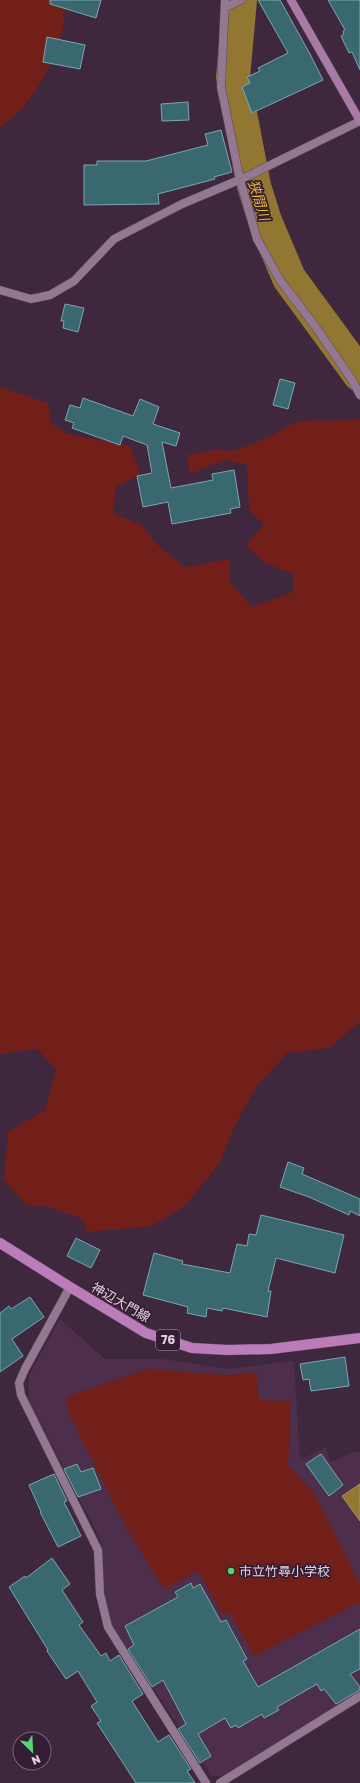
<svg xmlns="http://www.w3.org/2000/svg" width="360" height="1783" font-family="'Golos Text','Noto Sans JP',sans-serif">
  <rect width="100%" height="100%" fill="#3f273e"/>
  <polygon fill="#4d2f4b" points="60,1319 105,1359 162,1359 228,1369 294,1361 300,1460 326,1447 330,1462 352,1453 360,1452 360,1691 223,1777 211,1775 111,1624 105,1601 101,1541 29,1400 29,1375"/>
  <g fill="#731f19">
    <path d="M0,0H51L65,8C65,41 45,79 25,105C18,114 8,121 0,128Z"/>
    <polygon points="0,387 48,403 51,423 67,434 130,446 141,474 116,487 113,513 143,526 155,543 185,567 230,559 230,582 252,607 293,592 293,574 265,563 246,545 264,525 249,510 247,465 224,460 190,474 187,455 215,450 233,451 269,437 298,421 360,420 360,1022 329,1048 287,1053 256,1087 234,1128 219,1164 185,1206 152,1226 87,1232 83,1219 49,1207 27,1205 4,1180 8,1132 45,1110 56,1070 37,1049 0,1054"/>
    <polygon points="147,1369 225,1375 256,1373 259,1400 291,1401 288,1465 314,1493 360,1584 360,1602 254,1656 230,1613 223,1615 198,1571 164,1589 127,1529 69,1414 66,1397"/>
  </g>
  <polygon fill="#927732" stroke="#aa9366" points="360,1484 360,1521 342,1496"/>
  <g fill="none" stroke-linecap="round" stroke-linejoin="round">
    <polyline stroke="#927732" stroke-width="34" points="240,0 233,77 254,186 265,221 289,278 360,375"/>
  </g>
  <g fill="#3a6870" stroke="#79a8b0">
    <polygon points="50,0 101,0 96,18 50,4"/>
    <polygon points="258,0 280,0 310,54 323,80 252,113 242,87 250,83 247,77 260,71 258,68 288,53"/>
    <polygon points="328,0 360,0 360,70 352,52 349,53 341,36 344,34 343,31 345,30"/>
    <polygon points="47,37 85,45 80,69 43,62"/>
    <polygon points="188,102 189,120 162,121 161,104"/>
    <polygon points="221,130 232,172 214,177 215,179 158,194 159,204 84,205 84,165 97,165 97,161 146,161 208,145 205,134"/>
    <polygon points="65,304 84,308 78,332 63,328 64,321 61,321"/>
    <polygon points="280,379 295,383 288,409 273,405"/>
    <polygon points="83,398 133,416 140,399 159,407 153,424 180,433 176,446 162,442 171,488 213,480 212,474 234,470 240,507 230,509 231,513 172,524 168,502 143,507 137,476 152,473 147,445 123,436 120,445 72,428 74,423 65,420 70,405 80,408"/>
    <polygon points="288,1162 304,1168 302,1174 360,1199 360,1216 350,1211 349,1215 309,1197 280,1187"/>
    <polygon points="261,1215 344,1235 335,1273 276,1258 268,1291 271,1291 267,1317 223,1308 222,1311 207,1308 206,1317 187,1313 188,1307 143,1295 154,1253 183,1261 182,1264 230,1273 237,1244 247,1246 249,1234 256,1235"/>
    <polygon points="76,1238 100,1250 91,1268 67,1256"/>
    <polygon points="30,1297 44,1317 12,1339 23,1356 0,1372 0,1313 9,1306 11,1309"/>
    <polygon points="345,1357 349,1386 311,1391 309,1379 303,1380 300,1364"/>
    <polygon points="321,1454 343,1485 329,1496 306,1464"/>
    <polygon points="77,1464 81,1472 93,1468 101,1489 78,1497 64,1469"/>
    <polygon points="54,1474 67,1501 64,1502 81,1536 58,1547 40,1512 41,1512 29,1485"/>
    <polygon points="52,1558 70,1584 62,1590 83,1622 79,1625 101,1656 106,1653 110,1661 119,1655 143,1694 132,1701 158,1742 169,1735 191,1769 187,1771 195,1783 136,1783 97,1723 101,1721 91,1706 97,1702 78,1671 66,1679 47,1651 48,1650 9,1587 25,1576 26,1578"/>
    <polygon points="191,1583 193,1588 200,1584 221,1622 226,1620 247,1659 243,1661 258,1687 360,1629 360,1669 350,1674 360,1687 360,1690 336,1704 324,1689 321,1691 317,1684 277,1707 279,1710 264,1718 262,1714 238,1728 236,1725 231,1728 225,1718 198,1734 211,1756 200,1763 178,1729 186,1724 163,1680 152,1687 128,1649 134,1645 125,1626 178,1597 175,1592"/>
  </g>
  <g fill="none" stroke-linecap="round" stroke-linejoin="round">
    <g stroke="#5a4659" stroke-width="9">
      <g id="street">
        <polyline points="225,0 221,87 240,180 257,239 280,280 315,326 352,380 360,395"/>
        <polyline points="226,7 241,0"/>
        <polyline points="0,290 31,299 50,295 74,281 114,239 182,204 246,177 360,121"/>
        <polyline points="70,1287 25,1369 19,1383 21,1395 98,1550 100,1594 108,1627 206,1783"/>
        <polyline points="220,1783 360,1696"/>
      </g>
    </g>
    <g stroke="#5a4659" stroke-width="9">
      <polyline id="secondary" points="291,0 360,121"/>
    </g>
    <g stroke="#5a4659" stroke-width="11">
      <polyline id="primary" points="0,1243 70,1287 146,1333 192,1348 228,1350 271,1349 360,1338"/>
    </g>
    <use href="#street" stroke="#947892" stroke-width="8"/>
    <use href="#secondary" stroke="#a87aa6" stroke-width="8"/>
    <use href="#primary" stroke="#bc7cb9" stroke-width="10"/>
  </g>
  <circle fill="#54d672" stroke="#341d33" stroke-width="1.5" cx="231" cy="1571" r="4"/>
  <g text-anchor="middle" stroke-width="3.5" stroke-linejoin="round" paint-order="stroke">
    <rect fill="#341d33" stroke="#ae9cad" stroke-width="1" x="156" y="1330" width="24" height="20" rx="3"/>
    <g font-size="12" font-weight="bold" fill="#e2d3e1">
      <text x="168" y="1344">76</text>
    </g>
    <g font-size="13" fill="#e2d3e1" stroke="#341d33">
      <text transform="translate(121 1302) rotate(30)" y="5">神辺大門線</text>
    </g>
    <g font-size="13" fill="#e2d3e1" stroke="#341d33" text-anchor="start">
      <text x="239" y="1576">市立竹尋小学校</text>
    </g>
    <g font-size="14" font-style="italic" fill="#e6b835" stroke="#341d33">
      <text transform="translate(259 200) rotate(73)" y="5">狭間川</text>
    </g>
  </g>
  <g transform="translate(32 1751) rotate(156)"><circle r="19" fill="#341d33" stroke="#7a6679"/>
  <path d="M0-3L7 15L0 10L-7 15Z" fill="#54d672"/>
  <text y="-6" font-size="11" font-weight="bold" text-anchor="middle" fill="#e2d3e1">N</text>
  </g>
</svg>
